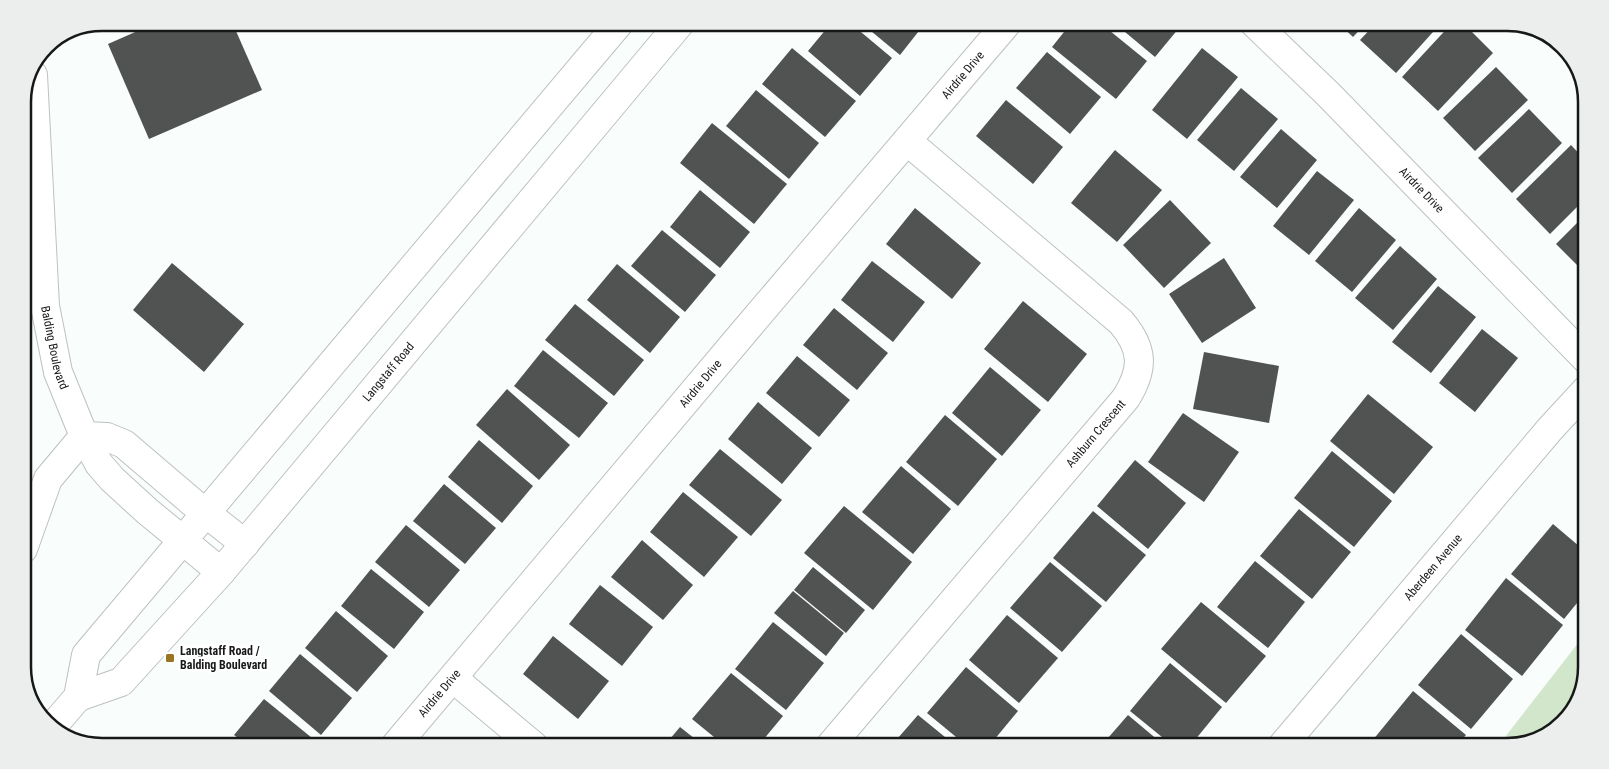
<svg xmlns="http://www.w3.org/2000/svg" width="1609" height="769" font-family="'Roboto Condensed',sans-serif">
  <rect width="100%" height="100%" fill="#f9fdfb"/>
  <polygon fill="#d2e6cc" points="1586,633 1586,667 1578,702 1551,733 1507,746 1498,746"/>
  <g fill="#505351">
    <polygon points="158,22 232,22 262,90 149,139 108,44"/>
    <polygon points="832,22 849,22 892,58 860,96 808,51"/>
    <polygon points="860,22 926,22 900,55"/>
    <polygon points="1072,22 1099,22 1147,61 1116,99 1052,47"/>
    <polygon points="1113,22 1184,22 1155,57"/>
    <polygon points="1337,22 1367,22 1353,37"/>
    <polygon points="1377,22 1442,22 1396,73 1360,40"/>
    <polygon points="1453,22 1462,22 1493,53 1438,111 1402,77"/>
    <polygon points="792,48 856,101 825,137 762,84"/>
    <polygon points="1202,48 1238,77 1187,139 1152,110"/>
    <polygon points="1047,52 1101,97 1070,134 1016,88"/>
    <polygon points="1496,67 1528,100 1475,151 1443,118"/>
    <polygon points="1241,88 1278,119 1234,171 1197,140"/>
    <polygon points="756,90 819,143 789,179 726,126"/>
    <polygon points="1006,100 1063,147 1033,184 976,136"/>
    <polygon points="1529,109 1562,143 1512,193 1478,158"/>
    <polygon points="712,123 787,184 754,224 680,163"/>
    <polygon points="1281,129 1317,160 1277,208 1240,177"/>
    <polygon points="1571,145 1586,161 1586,198 1550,234 1516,199"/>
    <polygon points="1115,150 1162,190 1117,242 1071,203"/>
    <polygon points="1317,171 1354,200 1309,255 1273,226"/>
    <polygon points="700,190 750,232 720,268 670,227"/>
    <polygon points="1170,200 1211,243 1164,288 1123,245"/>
    <polygon points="915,208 981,263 952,299 886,244"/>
    <polygon points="1359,208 1396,240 1352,292 1315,261"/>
    <polygon points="1586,214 1586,274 1556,244"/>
    <polygon points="662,230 716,275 685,312 631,266"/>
    <polygon points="1400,246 1437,279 1393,330 1355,298"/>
    <polygon points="1224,258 1256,308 1202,343 1169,294"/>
    <polygon points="872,261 925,302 893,342 841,300"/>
    <polygon points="172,263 244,324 204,372 133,310"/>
    <polygon points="617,264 680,317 650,353 587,300"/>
    <polygon points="1438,286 1476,317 1431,373 1392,342"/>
    <polygon points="1023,301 1087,354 1048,402 984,349"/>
    <polygon points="575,304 644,360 614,396 545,340"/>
    <polygon points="834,308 888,353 857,390 803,345"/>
    <polygon points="1482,329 1518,358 1475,412 1439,383"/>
    <polygon points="543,350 608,403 579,438 514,386"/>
    <polygon points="1204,352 1279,366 1269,423 1193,409"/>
    <polygon points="797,356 850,400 819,437 766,393"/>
    <polygon points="990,367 1041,410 1002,456 952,413"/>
    <polygon points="507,389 570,445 539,480 476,425"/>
    <polygon points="1368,394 1433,447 1394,494 1330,441"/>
    <polygon points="758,402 812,448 782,484 728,439"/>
    <polygon points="1183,413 1239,452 1204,502 1148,462"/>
    <polygon points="945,415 997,459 958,506 906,462"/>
    <polygon points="479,440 533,486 502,523 448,477"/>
    <polygon points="720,449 782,500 751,536 689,485"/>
    <polygon points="1332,451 1392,501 1354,547 1294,498"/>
    <polygon points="1135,460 1186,503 1148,549 1097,506"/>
    <polygon points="901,466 951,509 913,554 862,512"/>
    <polygon points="444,484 496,528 465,564 413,521"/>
    <polygon points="683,492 738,537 704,577 650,532"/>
    <polygon points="844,506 912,562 873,610 804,553"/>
    <polygon points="1299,509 1351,552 1312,599 1260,556"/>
    <polygon points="1093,511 1146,555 1106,602 1053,558"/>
    <polygon points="1553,524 1586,552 1586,592 1564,619 1511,574"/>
    <polygon points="406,525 460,570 429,607 375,562"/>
    <polygon points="642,540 693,585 663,620 611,577"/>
    <polygon points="1255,561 1305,602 1268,648 1217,607"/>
    <polygon points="1050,562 1102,606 1062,652 1010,608"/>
    <polygon points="813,567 865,610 846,633 794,590"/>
    <polygon points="371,569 424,612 394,649 341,606"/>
    <polygon points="1506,578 1563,625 1522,676 1465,630"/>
    <polygon points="600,585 653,627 622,666 569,624"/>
    <polygon points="793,591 844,633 826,656 774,613"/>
    <polygon points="1201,602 1266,656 1226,703 1161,649"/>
    <polygon points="336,611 388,656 357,692 305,648"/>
    <polygon points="1007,615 1058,658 1019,703 969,660"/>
    <polygon points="773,622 824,663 786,710 735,669"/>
    <polygon points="1461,634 1513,679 1471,729 1418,685"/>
    <polygon points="553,636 609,681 578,719 523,674"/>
    <polygon points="300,654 352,698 321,735 269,691"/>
    <polygon points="1170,663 1222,707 1190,746 1173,746 1130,711"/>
    <polygon points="966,667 1018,711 989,746 967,746 927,713"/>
    <polygon points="731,673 783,716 758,746 725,746 692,719"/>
    <polygon points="1413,691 1466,735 1456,746 1379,746 1372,741"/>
    <polygon points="264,699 317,742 313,746 249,746 234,735"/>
    <polygon points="918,715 956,746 891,746"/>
    <polygon points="1128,715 1165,746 1101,746"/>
    <polygon points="680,727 704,746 664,746"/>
  </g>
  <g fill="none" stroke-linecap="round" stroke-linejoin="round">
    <g stroke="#bdc1bf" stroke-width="30">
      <g id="minor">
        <path id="s1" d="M1253,22L1328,94L1586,359"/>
        <path id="s2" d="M33,75L45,306L58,372L84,436L99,464L112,479L147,511L221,572"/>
        <polyline points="84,436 107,437 124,444 192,502 245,544"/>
        <polyline points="23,549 48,479 84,436"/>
        <polyline points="454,679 534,746"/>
        <path id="s3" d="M395,746L749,326L1008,22"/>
        <path id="s4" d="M830,746L1126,398C1144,369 1144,349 1121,322L907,141"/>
        <path id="s5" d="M1282,746L1550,429L1586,390"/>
      </g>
    </g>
    <g stroke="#bdc1bf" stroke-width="30">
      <g id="major">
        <path id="s6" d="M78,697L121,682L221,572L681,22"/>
        <polyline points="53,726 78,697 86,655 620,22"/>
      </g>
    </g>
    <use href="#minor" stroke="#fff" stroke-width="28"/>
    <use href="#major" stroke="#fff" stroke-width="28"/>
  </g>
  <rect fill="#9a7520" stroke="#fff" stroke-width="2" x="165" y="653" width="10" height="10" rx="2.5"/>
  <g text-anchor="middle" stroke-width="5" stroke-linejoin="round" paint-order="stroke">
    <g font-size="12" fill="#171918" stroke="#fff">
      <text dy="4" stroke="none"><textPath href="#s3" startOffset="879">Airdrie Drive</textPath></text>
      <text dy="4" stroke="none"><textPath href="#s1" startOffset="238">Airdrie Drive</textPath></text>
      <text dy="4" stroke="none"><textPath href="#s2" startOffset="274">Balding Boulevard</textPath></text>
      <text dy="4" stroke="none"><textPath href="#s6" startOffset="455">Langstaff Road</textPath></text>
      <text dy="4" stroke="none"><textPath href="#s3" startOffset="474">Airdrie Drive</textPath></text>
      <text dy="4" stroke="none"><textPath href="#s4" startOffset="410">Ashburn Crescent</textPath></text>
      <text dy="4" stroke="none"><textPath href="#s5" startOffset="234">Aberdeen Avenue</textPath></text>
      <text dy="4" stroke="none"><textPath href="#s3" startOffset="69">Airdrie Drive</textPath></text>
    </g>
    <g font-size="12" font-weight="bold" fill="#171918" stroke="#fff" text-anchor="start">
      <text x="180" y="655">Langstaff Road /<tspan x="180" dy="14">Balding Boulevard</tspan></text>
    </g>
  </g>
  <path d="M0 0H1609V769H0ZM102 31H1507A71 71 0 0 1 1578 102V667A71 71 0 0 1 1507 738H102A71 71 0 0 1 31 667V102A71 71 0 0 1 102 31Z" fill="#eceded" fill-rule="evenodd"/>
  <path fill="none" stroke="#171918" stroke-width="2.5" d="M102 31H1507A71 71 0 0 1 1578 102V667A71 71 0 0 1 1507 738H102A71 71 0 0 1 31 667V102A71 71 0 0 1 102 31Z"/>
</svg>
